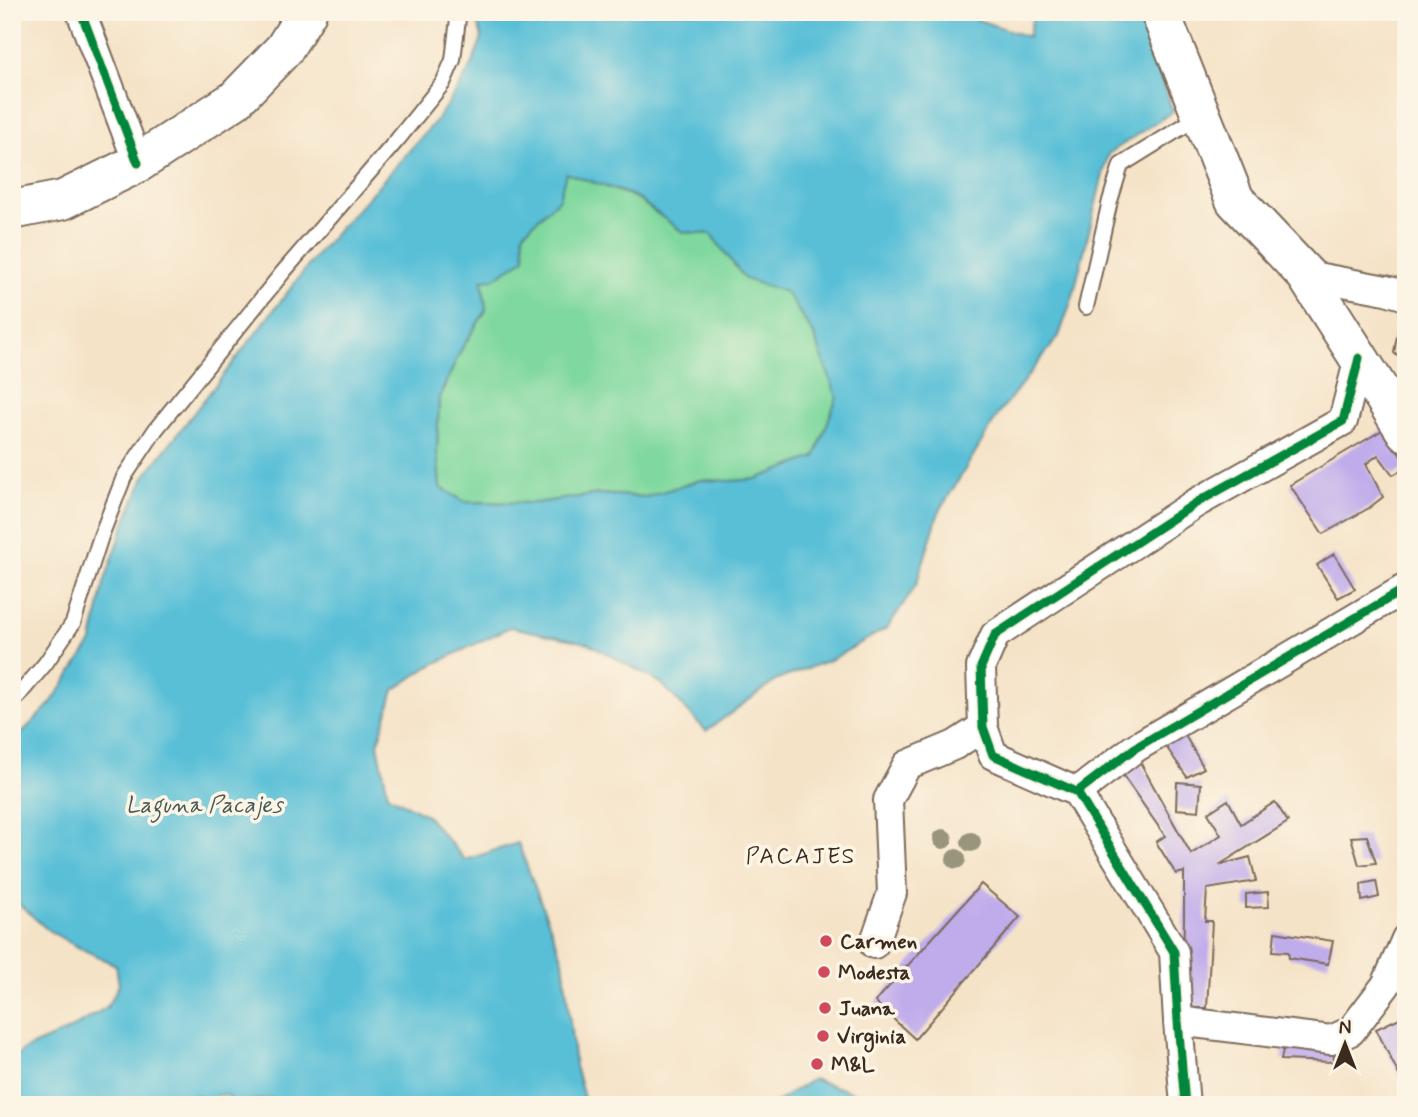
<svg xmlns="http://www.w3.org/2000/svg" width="1418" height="1117" font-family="Mynerve,sans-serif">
  <rect width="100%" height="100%" fill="#fcf5e5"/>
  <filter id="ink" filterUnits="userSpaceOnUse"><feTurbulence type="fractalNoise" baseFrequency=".0143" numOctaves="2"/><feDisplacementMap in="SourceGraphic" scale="14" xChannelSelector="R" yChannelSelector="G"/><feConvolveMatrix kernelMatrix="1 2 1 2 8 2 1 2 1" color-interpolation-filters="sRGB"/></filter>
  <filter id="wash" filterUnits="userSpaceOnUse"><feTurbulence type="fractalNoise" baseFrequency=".00686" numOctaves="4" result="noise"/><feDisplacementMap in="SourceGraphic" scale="28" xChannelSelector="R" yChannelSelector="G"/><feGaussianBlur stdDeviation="1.57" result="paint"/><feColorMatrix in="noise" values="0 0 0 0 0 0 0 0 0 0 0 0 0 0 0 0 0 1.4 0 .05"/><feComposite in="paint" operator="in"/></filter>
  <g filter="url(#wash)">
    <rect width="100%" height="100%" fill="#f5e3c8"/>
    <polygon fill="#7fd89e" stroke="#5d815e" stroke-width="2" points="565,172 634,197 683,232 711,234 745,279 786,292 813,333 837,397 815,457 756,479 731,481 700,480 646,497 600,494 535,503 465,502 440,487 437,451 439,398 461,350 486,310 482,279 523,233 559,199"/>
    <g fill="#59bfd7" stroke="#4a747a" stroke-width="2" fill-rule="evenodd">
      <path d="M474,12H955L1028,37L1034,12H1137L1173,111L1108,154L1073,296L1059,336L999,413L939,512L916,585L887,628L832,659L777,680L706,731L661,683L588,643L510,627L428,667L394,690L378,744L388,795L426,815L465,860L518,843L563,960L575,1066L586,1105H295C276,1099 267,1095 249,1103V1105H234L227,1095H216L212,1105H202L196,1095L188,1105H12V1060L25,1049L67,1031L107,1007L119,985L116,965L74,945L48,930L12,898V743L51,703L92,642L104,583L125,523L144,477L319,252L435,122L460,86L473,62L482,37ZM566,173L634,196L683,232L711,234L745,279L786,292L813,333L837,397L815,457L756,479L731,481L700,480L646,497L600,494L535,503L465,502L440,487L437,451L439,398L461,350L486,310L482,280L493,279L525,258L523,233L559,199Z"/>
      <polygon points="813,1079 890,1105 772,1105"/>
    </g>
    <g id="blocks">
      <g fill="#bfaceb">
        <polygon points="1398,330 1406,331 1406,364 1394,353"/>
        <polygon points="1384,429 1406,464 1406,468 1393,475 1378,455 1366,464 1383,497 1369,508 1323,534 1290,485"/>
        <polygon points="1334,554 1355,589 1338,598 1317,565"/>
        <polygon points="1183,732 1204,768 1187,777 1165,745"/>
        <polygon points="1140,762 1191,854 1221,835 1208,813 1228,800 1241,824 1275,802 1288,822 1219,865 1250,857 1256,881 1207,889 1205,921 1212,921 1207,1008 1182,1008 1184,920 1184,872 1176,874 1156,842 1165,836 1122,774"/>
        <polygon points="1177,782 1201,784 1199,811 1176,809"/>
        <polygon points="1367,836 1376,863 1359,865 1351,837"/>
        <polygon points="1376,881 1379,897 1362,901 1361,884"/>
        <polygon points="981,884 1020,917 915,1039 875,1002"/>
        <polygon points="1268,892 1269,907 1246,908 1246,894"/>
        <polygon points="1275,932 1333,941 1328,964 1289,958 1288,952 1273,951"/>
        <polygon points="1406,1015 1406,1089 1376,1029"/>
        <polygon points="1285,1040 1333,1043 1334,1062 1281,1060"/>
      </g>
    </g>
  </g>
  <g filter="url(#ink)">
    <use href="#blocks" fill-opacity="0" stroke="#7c6b5a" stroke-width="2"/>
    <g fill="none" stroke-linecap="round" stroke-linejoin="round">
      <g stroke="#7c6b5a" stroke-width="18">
        <g id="lane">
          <polyline points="1086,307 1110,201 1121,165 1200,116"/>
          <polyline points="12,703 45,664 73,623 101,536 124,477 156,429 284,271 398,139 443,83 453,60 458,19 455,12"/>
        </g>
      </g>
      <g stroke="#7c6b5a" stroke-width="32">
        <g id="street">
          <polyline points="81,12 138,163"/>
          <polyline points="1306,275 1386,290 1406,296"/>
          <polyline points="1077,792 1135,748 1406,588"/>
          <polyline points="874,944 892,893 888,800 907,765 955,745 983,727"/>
          <polyline points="1178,1021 1331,1040 1351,1031 1386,985 1406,939"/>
          <polyline points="1185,1105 1178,1021 1174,952 1077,792 993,755 983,727 981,667 995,635 1196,503 1343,421 1359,358"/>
        </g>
      </g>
      <g stroke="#7c6b5a" stroke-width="42">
        <g id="secondary">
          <polyline points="1160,12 1235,200 1306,275 1406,432"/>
          <polyline points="12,210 63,200 138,163 235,100 284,49 307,12"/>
        </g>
      </g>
      <use href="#lane" stroke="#fff" stroke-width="14"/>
      <use href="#street" stroke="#fff" stroke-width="28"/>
      <use href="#secondary" stroke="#fff" stroke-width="38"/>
      <g stroke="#fcf5e5" stroke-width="13">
        <g id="cycleway">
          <polyline points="81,12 138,163"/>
          <polyline points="1077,792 1135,748 1406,588"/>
          <polyline points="1185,1105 1178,1021 1174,952 1077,792 993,755 983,727 981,667 995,635 1196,503 1343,421 1359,358"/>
        </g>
      </g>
      <use href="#cycleway" stroke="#00873e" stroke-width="9"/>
    </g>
    <g fill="#98957c">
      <circle cx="943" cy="839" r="10"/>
      <circle cx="971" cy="842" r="10"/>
      <circle cx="956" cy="859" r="10"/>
    </g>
  </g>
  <g fill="#d1495b" stroke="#fcf5e5" stroke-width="2.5">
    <circle cx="826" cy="941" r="7"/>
    <circle cx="824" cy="972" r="7"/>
    <circle cx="825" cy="1008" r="7"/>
    <circle cx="823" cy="1036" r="7"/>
    <circle cx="817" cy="1064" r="7"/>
  </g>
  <g text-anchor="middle" stroke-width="7" stroke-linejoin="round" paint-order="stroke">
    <g font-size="21" font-weight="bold" fill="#3b2a1e" stroke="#fcf5e5" text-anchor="start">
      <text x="840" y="948">Carmen</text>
      <text x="838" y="979">Modesta</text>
      <text x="839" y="1015">Juana</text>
      <text x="837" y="1043">Virginia</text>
      <text x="831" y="1071">M&amp;L</text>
    </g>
    <g font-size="23" font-style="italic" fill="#445756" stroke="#fcf5e5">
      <text x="204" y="812">Laguna Pacajes</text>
    </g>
    <g font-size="23" letter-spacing="2" fill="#3b2a1e" stroke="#fcf5e5">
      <text x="801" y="863">PACAJES</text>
    </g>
  </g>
  <rect width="1418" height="1117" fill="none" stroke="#fcf5e5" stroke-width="42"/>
  <g transform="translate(1345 1044)" stroke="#fcf5e5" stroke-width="5" paint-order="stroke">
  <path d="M0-5L12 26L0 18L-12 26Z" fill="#3b2a1e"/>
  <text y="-10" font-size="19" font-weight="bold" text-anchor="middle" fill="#3b2a1e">N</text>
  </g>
</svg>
